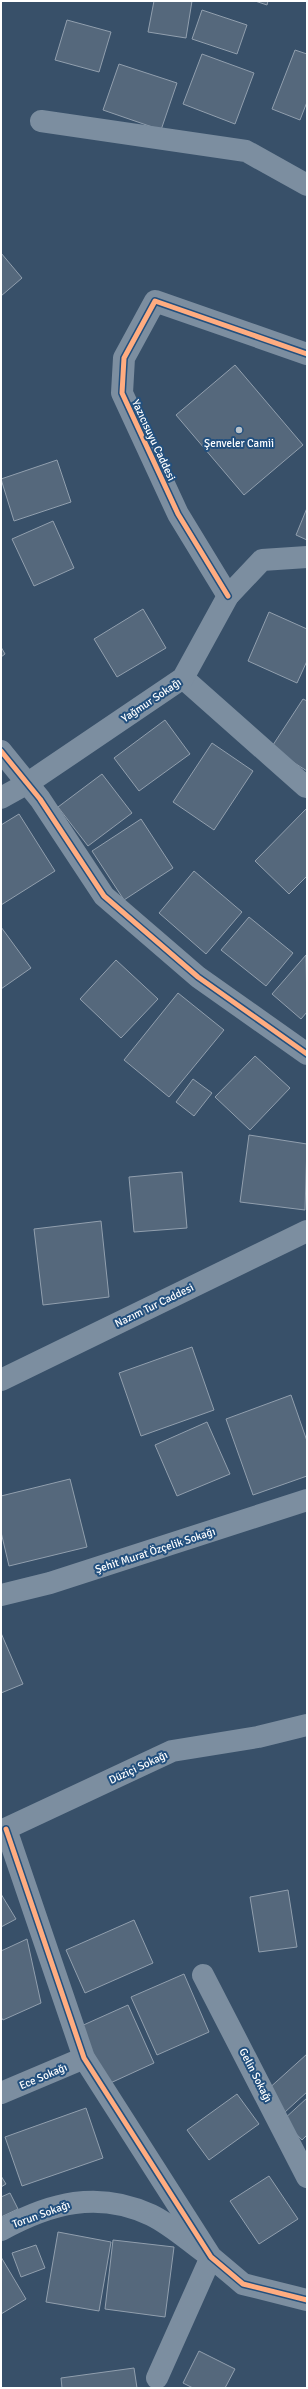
<svg xmlns="http://www.w3.org/2000/svg" width="308" height="2389" font-family="Signika,sans-serif">
  <rect width="100%" height="100%" fill="#385069"/>
  <g fill="#55687c" stroke="#919fae">
    <polygon points="154,1 192,1 186,38 148,32"/>
    <polygon points="255,1 268,1 267,5"/>
    <polygon points="202,10 247,25 237,54 192,39"/>
    <polygon points="67,20 111,32 99,72 55,60"/>
    <polygon points="295,50 307,54 307,102 300,120 272,109"/>
    <polygon points="202,54 254,73 235,124 183,104"/>
    <polygon points="119,64 177,83 161,130 103,110"/>
    <polygon points="1,253 22,278 1,296"/>
    <polygon points="235,365 303,445 244,495 176,415"/>
    <polygon points="57,460 71,502 14,521 1,479"/>
    <polygon points="307,508 307,540 296,535"/>
    <polygon points="53,521 74,568 34,586 12,539"/>
    <polygon points="143,609 166,648 117,677 94,639"/>
    <polygon points="269,612 307,629 307,661 297,683 248,661"/>
    <polygon points="1,647 5,654 1,657"/>
    <polygon points="303,699 307,701 307,771 271,748"/>
    <polygon points="165,720 190,754 139,791 114,758"/>
    <polygon points="212,743 253,771 214,830 173,802"/>
    <polygon points="102,774 132,813 88,846 58,807"/>
    <polygon points="307,808 307,876 289,894 255,861"/>
    <polygon points="19,814 55,871 1,905 1,825"/>
    <polygon points="141,819 173,868 124,900 92,851"/>
    <polygon points="194,871 242,912 206,954 159,913"/>
    <polygon points="249,917 293,953 266,986 221,950"/>
    <polygon points="1,927 31,968 1,989"/>
    <polygon points="306,955 307,1012 301,1019 272,994"/>
    <polygon points="116,960 158,999 121,1038 80,999"/>
    <polygon points="178,993 224,1030 169,1097 124,1060"/>
    <polygon points="255,1056 290,1088 250,1130 215,1097"/>
    <polygon points="193,1079 212,1093 194,1116 176,1102"/>
    <polygon points="249,1135 307,1144 305,1210 240,1202"/>
    <polygon points="182,1172 187,1228 134,1232 129,1177"/>
    <polygon points="101,1221 109,1297 43,1305 34,1229"/>
    <polygon points="192,1347 214,1410 141,1436 119,1373"/>
    <polygon points="291,1395 307,1441 307,1476 253,1495 226,1419"/>
    <polygon points="207,1422 230,1474 177,1496 155,1445"/>
    <polygon points="70,1479 87,1547 9,1566 1,1532 1,1496"/>
    <polygon points="1,1633 23,1684 1,1693"/>
    <polygon points="288,1890 297,1947 259,1952 250,1897"/>
    <polygon points="1,1894 16,1919 1,1927"/>
    <polygon points="134,1920 153,1963 85,1993 66,1950"/>
    <polygon points="27,1939 41,2003 3,2020 1,2017 1,1951"/>
    <polygon points="184,1974 209,2032 157,2055 131,1997"/>
    <polygon points="128,2005 154,2063 106,2085 79,2027"/>
    <polygon points="307,2054 307,2092 285,2112 266,2091"/>
    <polygon points="237,2094 259,2124 209,2160 187,2130"/>
    <polygon points="307,2098 307,2135 302,2140 283,2120"/>
    <polygon points="86,2108 103,2158 22,2186 5,2137"/>
    <polygon points="1,2176 6,2184 1,2187"/>
    <polygon points="269,2176 298,2219 259,2244 230,2201"/>
    <polygon points="10,2193 18,2209 1,2217 1,2197"/>
    <polygon points="58,2232 111,2242 99,2311 46,2302"/>
    <polygon points="113,2240 174,2247 165,2317 105,2309"/>
    <polygon points="36,2245 45,2268 21,2277 12,2253"/>
    <polygon points="1,2257 26,2299 1,2314"/>
    <polygon points="199,2351 235,2369 225,2388 193,2388 183,2383"/>
    <polygon points="134,2368 137,2388 62,2388 61,2378"/>
  </g>
  <g fill="none" stroke-linecap="round" stroke-linejoin="round">
    <g stroke="#7c8ea0" stroke-width="22">
      <polyline points="41,121 246,151 307,185"/>
      <polyline points="228,596 178,514 122,393 124,358 155,301 307,354"/>
      <polyline points="183,678 306,787"/>
      <polyline points="1,751 40,799 104,896 198,977 307,1054"/>
      <polyline points="1,798 28,783 183,678 228,596 262,560 307,557"/>
      <polyline points="1,1380 307,1231"/>
      <polyline points="1,1595 50,1583 307,1500"/>
      <polyline points="6,1829 84,2058 211,2257 243,2284 307,2300"/>
      <polyline points="1,1831 172,1751 258,1737 307,1725"/>
      <polyline points="203,1975 307,2177"/>
      <polyline points="1,2093 84,2058"/>
      <path d="M1,2230C50,2203 98,2190 151,2215C172,2225 192,2244 211,2257L157,2378"/>
    </g>
    <g stroke="#23507e" stroke-width="8">
      <g id="cycleway">
        <polyline points="228,596 178,514 122,393 124,358 155,301 307,354"/>
        <polyline points="1,751 40,799 104,896 198,977 307,1054"/>
        <polyline points="6,1829 84,2058 211,2257 243,2284 307,2300"/>
      </g>
    </g>
    <use href="#cycleway" stroke="#ffac80" stroke-width="5"/>
  </g>
  <circle fill="#b9c2ca" stroke="#23507e" stroke-width="1.5" cx="239" cy="430" r="4"/>
  <g text-anchor="middle" stroke-width="4" stroke-linejoin="round" paint-order="stroke">
    <g font-size="11" fill="#fff" stroke="#23507e">
      <text transform="translate(154 440) rotate(65)" y="4">Yazıcısuyu Caddesi</text>
      <text transform="translate(151 700) rotate(-34)" y="4">Yağmur Sokağı</text>
      <text transform="translate(154 1305) rotate(-26)" y="4">Nazım Tur Caddesi</text>
      <text transform="translate(155 1550) rotate(-18)" y="4">Şehit Murat Özçelik Sokağı</text>
      <text transform="translate(138 1767) rotate(-25)" y="4">Düziçi Sokağı</text>
      <text transform="translate(256 2075) rotate(63)" y="4">Gelin Sokağı</text>
      <text transform="translate(43 2076) rotate(-23)" y="4">Ece Sokağı</text>
      <text transform="translate(41 2214) rotate(-20)" y="4">Torun Sokağı</text>
    </g>
    <g font-size="11" fill="#fff" stroke="#23507e">
      <text x="239" y="447">Şenveler Camii</text>
    </g>
  </g>
  <rect width="308" height="2389" fill="none" stroke="#ffffff" stroke-width="4"/>
</svg>
